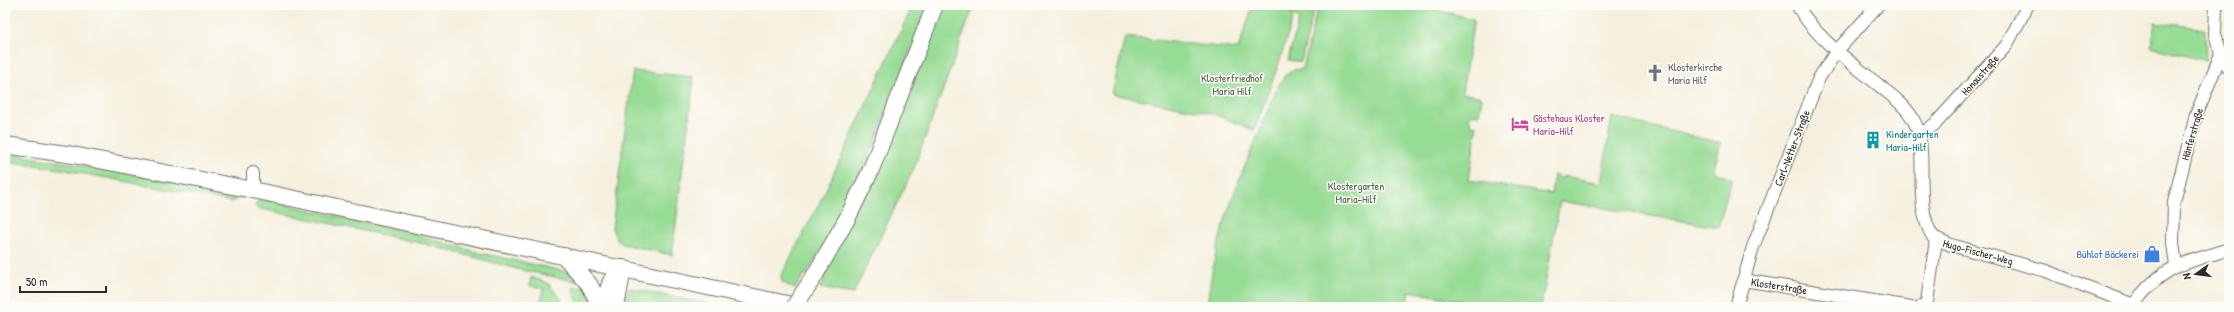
<svg xmlns="http://www.w3.org/2000/svg" width="2234" height="312" font-family="'Patrick Hand',sans-serif">
  <rect width="100%" height="100%" fill="#fdfcf7"/>
  <filter id="ink" filterUnits="userSpaceOnUse"><feTurbulence type="fractalNoise" baseFrequency=".025" numOctaves="2"/><feDisplacementMap in="SourceGraphic" scale="8" xChannelSelector="R" yChannelSelector="G"/><feConvolveMatrix kernelMatrix="1 2 1 2 8 2 1 2 1" color-interpolation-filters="sRGB"/></filter>
  <filter id="wash" filterUnits="userSpaceOnUse"><feTurbulence type="fractalNoise" baseFrequency=".012" numOctaves="4" result="noise"/><feDisplacementMap in="SourceGraphic" scale="16" xChannelSelector="R" yChannelSelector="G"/><feGaussianBlur stdDeviation="0.9" result="paint"/><feColorMatrix in="noise" values="0 0 0 0 0 0 0 0 0 0 0 0 0 0 0 0 0 1.4 0 .05"/><feComposite in="paint" operator="in"/></filter>
  <g filter="url(#wash)">
    <rect width="100%" height="100%" fill="#f5f0de"/>
    <g fill="#97dc94" stroke="#618460">
      <polygon points="913,5 928,5 875,143 847,203 807,274 805,274 795,289 782,282 781,276 824,194"/>
      <polygon points="943,5 974,5 914,168 853,294 820,288 825,279 822,277 895,129"/>
      <path d="M1253,5C1269,5 1284,2 1293,17L1279,63L1254,130L1211,113L1112,94L1125,37L1238,49Z"/>
      <path d="M1281,5H1315L1301,62L1288,60L1299,19C1291,15 1290,9 1281,5Z"/>
      <path d="M1318,5H1415L1474,19L1462,93L1482,97L1479,115L1473,114L1469,117L1471,125L1477,126L1469,180L1551,194L1554,175L1558,176V178H1563V176L1601,183L1612,117L1721,143L1713,172L1732,179L1718,227L1560,201L1541,307H1492L1410,291L1407,307H1207C1214,240 1234,191 1260,130C1268,112 1274,90 1286,74C1290,69 1297,70 1303,69Z"/>
      <polygon points="2155,22 2205,29 2206,61 2151,47"/>
      <polygon points="633,71 694,77 672,255 623,244 617,240 612,228"/>
      <polygon points="5,153 93,167 237,194 237,199 232,202 60,169 5,161"/>
      <polygon points="260,199 410,233 480,253 564,271 575,276 579,282 521,270 425,244 257,208 255,205"/>
      <polygon points="531,277 548,283 567,307 540,307 543,288 530,286"/>
      <polygon points="574,287 587,287 595,307 580,307 573,291"/>
      <polygon points="629,288 721,307 619,307"/>
    </g>
    <g fill="none" stroke-linecap="round" stroke-linejoin="round">
      <polyline stroke="#63a5d7" stroke-width="3.5" points="521,307 522,302"/>
    </g>
  </g>
  <g filter="url(#ink)">
    <g fill="none" stroke-linecap="round" stroke-linejoin="round">
      <g stroke="#72706a" stroke-width="14">
        <g id="minor">
          <path d="M1797,5C1817,40 1851,62 1881,87C1893,97 1906,106 1913,119C1931,150 1911,201 1933,237L1951,245L2046,271L2134,305"/>
          <polyline points="2221,54 2229,68"/>
          <polyline points="1919,132 1926,131 1936,123 2006,46 2028,5"/>
          <polyline points="253,190 253,173"/>
          <polyline points="2176,266 2173,243 2174,202 2196,115 2221,54 2215,34 2216,5"/>
          <polyline points="1743,280 1911,307"/>
          <polyline points="1736,307 1753,247 1819,78 1836,52 1878,5"/>
          <polyline points="1921,307 1927,302 1936,240"/>
          <path d="M2132,307C2161,265 2183,264 2229,249"/>
        </g>
      </g>
      <g stroke="#72706a" stroke-width="18">
        <g id="major">
          <polyline points="5,145 73,155 253,190 801,307"/>
          <polyline points="564,256 589,284 601,307"/>
          <polyline points="815,275 848,217 870,172 935,5"/>
          <polyline points="602,307 611,281 623,268"/>
          <polyline points="616,307 622,274"/>
        </g>
      </g>
      <use href="#minor" stroke="#fff" stroke-width="12"/>
      <use href="#major" stroke="#fff" stroke-width="16"/>
      <g stroke="#72706a" stroke-width="18" stroke-linecap="butt">
        <polyline id="major-bridge" points="794,307 815,275"/>
      </g>
      <use href="#major-bridge" stroke="#fff" stroke-width="16"/>
    </g>
  </g>
  <defs>
    <g id="church-bare" transform="scale(1.38)"><path d="M-1.2-6h2.4v3.5h3.3v2.4h-3.3V6h-2.4V-.1h-3.3v-2.4h3.3Z" fill="#6b7280" stroke="#fdfcf7" stroke-width="2.5" paint-order="stroke"/></g>
    <g id="hotel-bare" transform="scale(1.38)"><path d="M-6-4.5h1.5V1H6V5H4.5V3h-9V5H-6ZM-4 0a1.8 1.8 0 1 1 3.6 0ZM.5 0V-2.5h3Q6-2.5 6 0Z" fill="#d1479c" stroke="#fdfcf7" stroke-width="2.5" paint-order="stroke"/></g>
    <g id="building-bare" transform="scale(1.38)"><path d="M-4-6H4V6H1V3H-1V6H-4ZM-2.5-4.3h1.7v1.8h-1.7ZM.8-4.3h1.7v1.8H.8ZM-2.5-1h1.7V.8h-1.7ZM.8-1h1.7V.8H.8Z" fill="#0f9aa8" stroke="#fdfcf7" stroke-width="2.5" paint-order="stroke"/></g>
    <g id="shop-bare" transform="scale(1.38)"><path d="M-5-2.5h2.3a2.7 3.5 0 0 1 5.4 0H5L5.5 6h-11ZM-1.5-2.5h3a1.5 2.3 0 0 0-3 0Z" fill="#3f7fe0" stroke="#fdfcf7" stroke-width="2.5" paint-order="stroke"/></g>
  </defs>
  <g fill-rule="evenodd">
    <use href="#church-bare" x="1655" y="73"/>
    <use href="#hotel-bare" x="1520" y="124"/>
    <use href="#building-bare" x="1873" y="140"/>
    <use href="#shop-bare" x="2152" y="254"/>
  </g>
  <g text-anchor="middle" stroke-width="3" stroke-linejoin="round" paint-order="stroke">
    <g font-size="11" fill="#5b616d" stroke="#fdfcf7" text-anchor="start">
      <text x="1668" y="71">Klosterkirche<tspan x="1668" dy="13">Maria Hilf</tspan></text>
    </g>
    <g font-size="11" fill="#2b2b2b" stroke="#fdfcf7">
      <text transform="translate(1980 75) rotate(-48)" y="4">Honaustraße</text>
      <text transform="translate(2192 134) rotate(-74)" y="4">Hänferstraße</text>
      <text transform="translate(1792 148) rotate(-69)" y="4">Carl-Netter-Straße</text>
      <text transform="translate(1978 252) rotate(15)" y="4">Hugo-Fischer-Weg</text>
      <text transform="translate(1779 286) rotate(9)" y="4">Klosterstraße</text>
    </g>
    <g font-size="11" fill="#4b604a" stroke="#fdfcf7">
      <text x="1232" y="82">Klosterfriedhof<tspan x="1232" dy="13">Maria Hilf</tspan></text>
      <text x="1356" y="190">Klostergarten<tspan x="1356" dy="13">Maria-Hilf</tspan></text>
    </g>
    <g font-size="11" fill="#b23c85" stroke="#fdfcf7" text-anchor="start">
      <text x="1533" y="122">Gästehaus Kloster<tspan x="1533" dy="13">Maria-Hilf</tspan></text>
    </g>
    <g font-size="11" fill="#0d838f" stroke="#fdfcf7" text-anchor="start">
      <text x="1886" y="138">Kindergarten<tspan x="1886" dy="13">Maria-Hilf</tspan></text>
    </g>
    <g font-size="11" fill="#366cbe" stroke="#fdfcf7" text-anchor="end">
      <text x="2139" y="258">Bühlot Bäckerei</text>
    </g>
  </g>
  <rect width="2234" height="312" fill="none" stroke="#fdfcf7" stroke-width="20"/>
  <g transform="translate(2196 274) rotate(256)" stroke="#fdfcf7" stroke-width="3" paint-order="stroke">
  <path d="M0-3L7 15L0 10L-7 15Z" fill="#2b2b2b"/>
  <text y="-6" font-size="11" font-weight="bold" text-anchor="middle" fill="#2b2b2b">N</text>
  </g>
  <path d="M20 286v6h86v-6" fill="none" stroke="#2b2b2b" stroke-width="2"/>
  <text x="26" y="286" font-size="12" fill="#2b2b2b" stroke="#fdfcf7" stroke-width="3" paint-order="stroke">50 m</text>
</svg>
